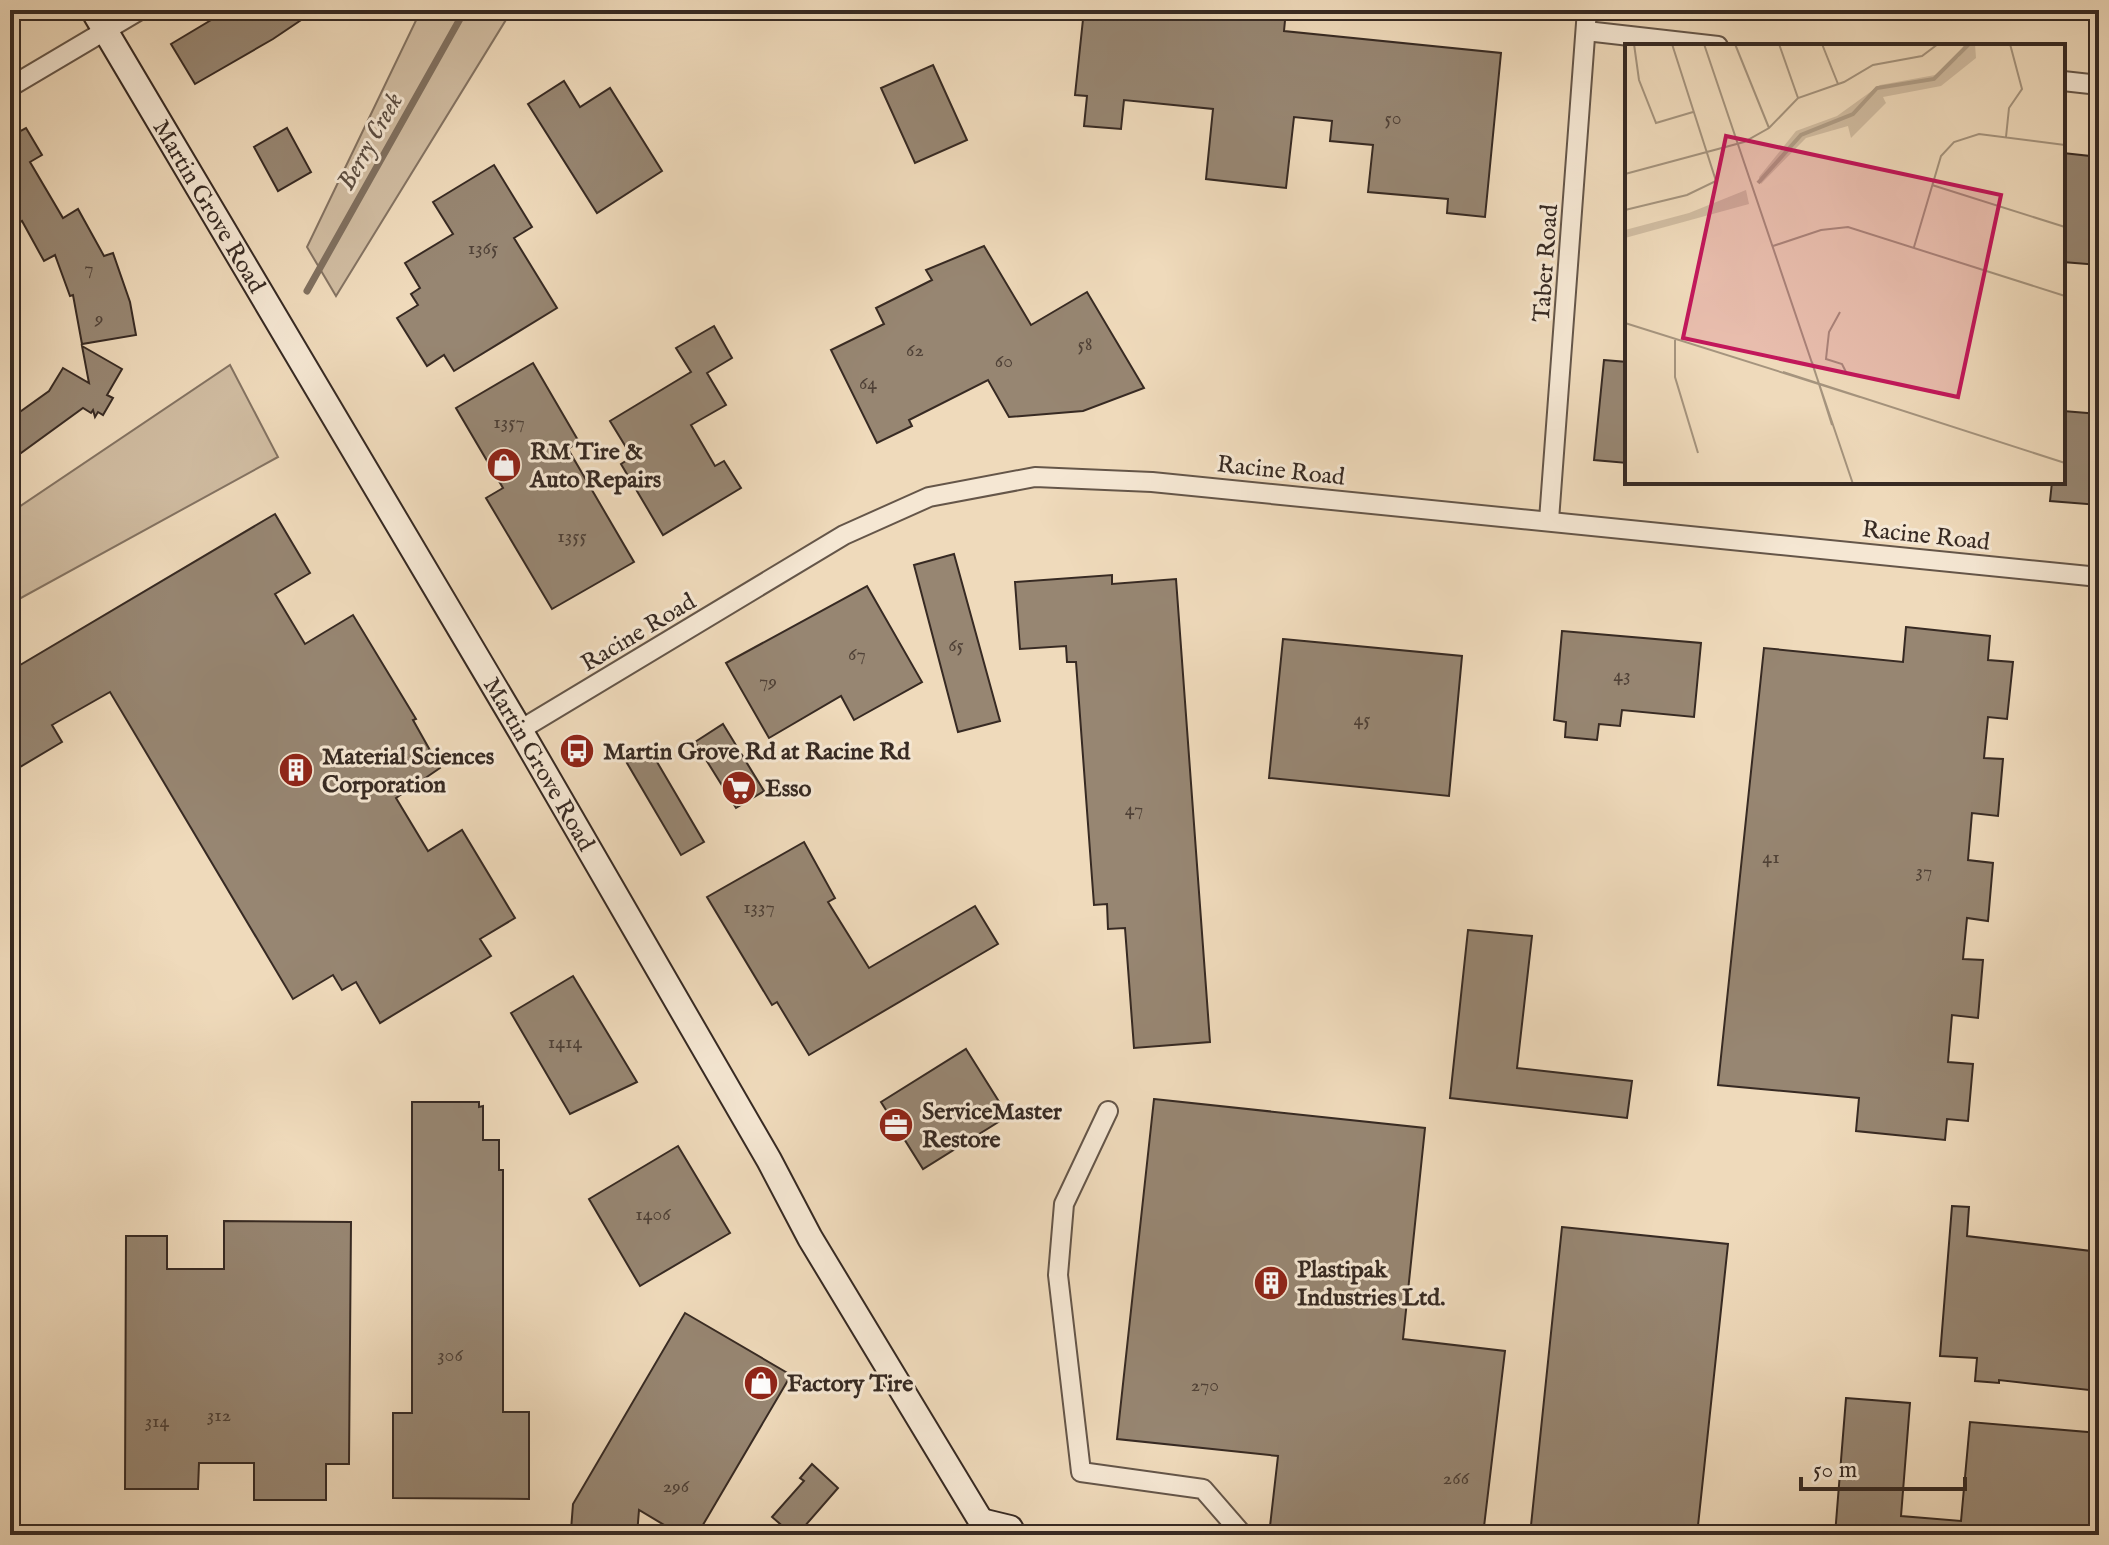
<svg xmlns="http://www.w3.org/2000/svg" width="2109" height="1545" font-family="'IM FELL English',serif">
  <rect width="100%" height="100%" fill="#efdabb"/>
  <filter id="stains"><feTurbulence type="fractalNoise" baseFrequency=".0025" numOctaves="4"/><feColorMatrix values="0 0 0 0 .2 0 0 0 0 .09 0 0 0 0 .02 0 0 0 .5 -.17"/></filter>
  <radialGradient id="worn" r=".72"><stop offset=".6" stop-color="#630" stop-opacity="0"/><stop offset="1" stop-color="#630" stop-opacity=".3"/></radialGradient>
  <g fill="#d0bca1" stroke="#847362" stroke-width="2">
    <polygon points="421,10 512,10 336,296 307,247"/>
    <polygon points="230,365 278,457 10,604 10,513"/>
  </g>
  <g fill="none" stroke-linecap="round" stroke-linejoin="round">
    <polyline stroke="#80705f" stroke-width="7" points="307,291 465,10"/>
  </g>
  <g fill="#978672" stroke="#372a23" stroke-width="2">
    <polygon points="228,10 316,10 273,39 195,84 171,44"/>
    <polygon points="1084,10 1286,10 1284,31 1501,53 1485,217 1447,213 1448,199 1368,192 1373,145 1330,141 1332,121 1294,117 1286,188 1206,179 1213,109 1124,100 1121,129 1084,126 1087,96 1075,95"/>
    <polygon points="933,65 967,140 915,163 881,88"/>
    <polygon points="564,81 580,107 610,88 662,171 597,213 528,104"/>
    <polygon points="26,128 42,155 30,162 63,218 78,209 104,256 113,253 130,302 136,335 82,344 73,295 70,296 55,255 44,261 22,221 10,228 10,130 13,135"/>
    <polygon points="287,128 311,172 278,191 254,147"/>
    <polygon points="2063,153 2099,157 2099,265 2063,262"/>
    <polygon points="494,165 532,227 514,238 557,308 454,371 444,355 427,366 397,318 418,305 411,294 420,288 405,263 453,234 433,202"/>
    <polygon points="984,246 1031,325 1087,292 1144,388 1083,411 1009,417 988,380 909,420 912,426 877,443 831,350 884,324 876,308 932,280 926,270"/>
    <polygon points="714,326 732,358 707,373 726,405 691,425 715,466 724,461 741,488 663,535 621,464 632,457 610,421 691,372 676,348"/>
    <polygon points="82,346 122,369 107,395 113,398 103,415 98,412 95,417 93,410 91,413 83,408 10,461 10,419 49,391 63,368 89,383"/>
    <polygon points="1604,360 1627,362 1627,463 1594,460"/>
    <polygon points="533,363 579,442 568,449 634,562 552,609 486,498 503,488 456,408"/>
    <polygon points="2063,411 2099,414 2099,505 2050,501 2052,482 2063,482"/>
    <polygon points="275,514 310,573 275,594 305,644 353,615 416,719 413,720 440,768 396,798 428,851 462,830 515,918 480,939 491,956 380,1023 356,982 342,990 333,975 293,999 110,692 52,725 62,742 10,773 10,671"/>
    <polygon points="954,554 1000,721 958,732 914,565"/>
    <polygon points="1112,575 1112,584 1176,579 1210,1042 1134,1048 1125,928 1108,929 1107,904 1094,905 1076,662 1067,662 1066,646 1020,649 1015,582"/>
    <polygon points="867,586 922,682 854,720 841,696 769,738 726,663"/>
    <polygon points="1906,627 1990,636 1988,660 2013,662 2007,719 1988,717 1984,758 2003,759 1998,816 1972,813 1968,860 1993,863 1988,921 1967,918 1963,959 1983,960 1978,1018 1952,1015 1948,1062 1973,1064 1968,1121 1947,1119 1945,1140 1856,1131 1859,1098 1718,1085 1764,648 1903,662"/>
    <polygon points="1562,631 1701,643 1694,717 1622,710 1620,726 1599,724 1597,740 1565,737 1566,722 1554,720"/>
    <polygon points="1283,639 1462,656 1449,796 1269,778"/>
    <polygon points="723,724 764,791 736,808 695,742"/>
    <polygon points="650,750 704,842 681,855 627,763"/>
    <polygon points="804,842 835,898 828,902 869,968 975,906 998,944 809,1055 777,1002 772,1005 707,897"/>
    <polygon points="1468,930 1532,936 1517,1068 1632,1081 1627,1118 1450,1098"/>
    <polygon points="573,976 637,1082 570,1114 511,1013"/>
    <polygon points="966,1049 1008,1116 923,1169 881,1102"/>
    <polygon points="1154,1099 1425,1128 1403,1339 1505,1351 1483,1535 1269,1535 1278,1456 1117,1439"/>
    <polygon points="412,1102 479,1102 479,1107 483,1106 483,1140 499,1140 499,1170 503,1170 503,1412 529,1412 529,1499 393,1498 393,1413 412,1413"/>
    <polygon points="678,1146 730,1233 640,1286 589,1199"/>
    <polygon points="1952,1206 1969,1207 1967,1236 2099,1252 2099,1313 2089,1390 1999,1380 1999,1383 1975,1381 1977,1358 1940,1356"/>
    <polygon points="224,1221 351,1222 349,1464 326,1464 326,1500 254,1500 254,1463 199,1463 198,1489 125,1489 126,1236 167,1236 167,1269 224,1269"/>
    <polygon points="1562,1227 1728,1244 1697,1535 1530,1535"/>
    <polygon points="685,1313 791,1375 697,1535 681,1535 639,1510 637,1535 571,1530 573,1504"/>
    <polygon points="1846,1398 1910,1403 1901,1516 1961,1521 1970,1422 2099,1433 2099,1535 1835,1535"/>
    <polygon points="812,1464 838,1488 797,1535 793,1535 772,1517 804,1481 800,1478"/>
  </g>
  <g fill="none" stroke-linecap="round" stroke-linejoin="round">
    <g stroke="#655649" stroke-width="22">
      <g id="street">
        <polyline points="1586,31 1718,46"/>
        <polyline points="2063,81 2099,85"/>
        <polyline points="10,87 140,10"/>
        <polyline points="1549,520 1587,10"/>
        <polyline points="520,730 844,535 929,497 1035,477 1152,482 2099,577"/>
        <polyline points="1108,1111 1064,1204 1058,1275 1081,1472 1203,1489 1243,1535"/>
      </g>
    </g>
    <g stroke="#372a23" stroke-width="28">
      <g id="secondary">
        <path id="s1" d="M93,10L520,730L769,1160L810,1238L981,1521L980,1535"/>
        <polyline points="981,1521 1010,1528 1014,1535"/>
      </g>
    </g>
    <use href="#street" stroke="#f5e7d3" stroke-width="18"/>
    <use href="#secondary" stroke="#f5e7d3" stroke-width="24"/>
  </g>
  <defs>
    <g id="shop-disc" transform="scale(1.8)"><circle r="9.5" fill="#8f2418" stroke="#f5e7d3"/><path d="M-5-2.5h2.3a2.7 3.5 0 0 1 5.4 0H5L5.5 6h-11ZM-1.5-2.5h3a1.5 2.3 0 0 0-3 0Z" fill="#fff"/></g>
    <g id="bus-disc" transform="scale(1.8)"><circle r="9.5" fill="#8f2418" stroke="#f5e7d3"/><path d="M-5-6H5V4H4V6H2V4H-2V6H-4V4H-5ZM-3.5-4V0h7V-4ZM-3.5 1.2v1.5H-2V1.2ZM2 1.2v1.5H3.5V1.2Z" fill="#fff"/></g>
    <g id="building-disc" transform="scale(1.8)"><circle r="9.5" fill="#8f2418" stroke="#f5e7d3"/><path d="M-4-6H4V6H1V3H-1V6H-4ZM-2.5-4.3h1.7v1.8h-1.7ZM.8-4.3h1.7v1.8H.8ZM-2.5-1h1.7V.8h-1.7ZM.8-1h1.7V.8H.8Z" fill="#fff"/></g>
    <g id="supermarket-disc" transform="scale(1.8)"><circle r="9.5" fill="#8f2418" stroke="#f5e7d3"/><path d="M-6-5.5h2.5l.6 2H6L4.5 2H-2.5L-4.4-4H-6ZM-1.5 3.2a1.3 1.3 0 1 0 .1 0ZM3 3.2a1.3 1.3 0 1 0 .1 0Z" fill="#fff"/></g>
    <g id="office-disc" transform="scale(1.8)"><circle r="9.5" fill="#8f2418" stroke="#f5e7d3"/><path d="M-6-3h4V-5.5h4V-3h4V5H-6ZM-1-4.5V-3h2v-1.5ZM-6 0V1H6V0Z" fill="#fff"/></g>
  </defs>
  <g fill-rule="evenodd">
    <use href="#shop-disc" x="504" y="465"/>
    <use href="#bus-disc" x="577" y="751"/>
    <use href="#building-disc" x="296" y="770"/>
    <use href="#supermarket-disc" x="739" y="788"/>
    <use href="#office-disc" x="896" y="1125"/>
    <use href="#building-disc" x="1271" y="1283"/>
    <use href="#shop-disc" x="761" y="1383"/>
  </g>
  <g text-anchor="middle" stroke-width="6" stroke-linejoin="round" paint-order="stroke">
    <g font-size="20" fill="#4f4137">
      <text x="1393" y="124">50</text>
      <text x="483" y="254">1365</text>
      <text x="89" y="274">7</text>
      <text x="99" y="324">9</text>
      <text x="1085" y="350">58</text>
      <text x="915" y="356">62</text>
      <text x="1004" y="367">60</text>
      <text x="868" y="389">64</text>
      <text x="509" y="428">1357</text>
      <text x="572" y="542">1355</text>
      <text x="956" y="651">65</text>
      <text x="857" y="660">67</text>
      <text x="1622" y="681">43</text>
      <text x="768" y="687">79</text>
      <text x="1362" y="725">45</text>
      <text x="1134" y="815">47</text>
      <text x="1771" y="863">41</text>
      <text x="1924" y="877">37</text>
      <text x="759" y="913">1337</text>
      <text x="565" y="1048">1414</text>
      <text x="653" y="1220">1406</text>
      <text x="450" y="1361">306</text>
      <text x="1205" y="1391">270</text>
      <text x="219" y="1421">312</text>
      <text x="157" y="1427">314</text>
      <text x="1456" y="1484">266</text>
      <text x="676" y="1492">296</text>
    </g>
    <g font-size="24" fill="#372a23" stroke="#f5e7d3">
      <text dy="8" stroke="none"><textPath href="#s1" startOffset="228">Martin Grove Road</textPath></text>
      <text transform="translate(1545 263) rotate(-86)" y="8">Taber Road</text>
      <text transform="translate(1281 470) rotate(6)" y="8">Racine Road</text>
      <text transform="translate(1926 535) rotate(6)" y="8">Racine Road</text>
      <text transform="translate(638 632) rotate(-31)" y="8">Racine Road</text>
      <text dy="8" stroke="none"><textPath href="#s1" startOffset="876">Martin Grove Road</textPath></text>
    </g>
    <g font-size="24" font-weight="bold" fill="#372a23" stroke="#f5e7d3" text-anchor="start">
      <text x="530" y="459">RM Tire &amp;<tspan x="530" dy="28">Auto Repairs</tspan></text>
      <text x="603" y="759">Martin Grove Rd at Racine Rd</text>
      <text x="322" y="764">Material Sciences<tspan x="322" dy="28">Corporation</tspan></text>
      <text x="765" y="796">Esso</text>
      <text x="922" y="1119">ServiceMaster<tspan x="922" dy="28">Restore</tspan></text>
      <text x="1297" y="1277">Plastipak<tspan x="1297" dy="28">Industries Ltd.</tspan></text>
      <text x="787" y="1391">Factory Tire</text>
    </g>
    <g font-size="26" font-style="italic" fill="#5b4d41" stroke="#f5e7d3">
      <text transform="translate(369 141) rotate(-61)" y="9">Berry Creek</text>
    </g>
  </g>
  <g transform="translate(1625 44)">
    <rect width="440" height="440" fill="#efdabb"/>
    <path d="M339,0H350L351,14L316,42L258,53L261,59L226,94L223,82L181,94L136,140L134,133L171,87L212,72L255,41L310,31L334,13ZM121,146L124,160L0,194V186L64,169Z" fill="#d0bca1"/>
    <path fill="none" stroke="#b09e87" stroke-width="4" d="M133,139L176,91L228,70L252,44L309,35L344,0"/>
    <path fill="none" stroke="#a5947e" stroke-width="2" d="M9,0L14,36L31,79L68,68M79,0L228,440M110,0L144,84M154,0L173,54M197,0L213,40M381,93L384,64L397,45L385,0M0,130L119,98L144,84L173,54L219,38L248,21L297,12L313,0M307,141L440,183M0,166L62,151L91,137L47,0M148,202L196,186L223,183L440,252M289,203L316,112L329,98L354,90L440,101M215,268L204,288L201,315L217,320L221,328M0,279L235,353M50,296V333L73,409M187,318L207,381M158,328L440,419"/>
    <path fill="#c2185b" fill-opacity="0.15" stroke="#c2185b" stroke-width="4" d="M101,92L376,151L333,353L58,294Z"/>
    <rect width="440" height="440" fill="none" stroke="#372a23" stroke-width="4"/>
  </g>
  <rect width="2109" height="1545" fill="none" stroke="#efdabb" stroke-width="40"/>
  <rect x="12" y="12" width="2085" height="1521" fill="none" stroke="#372a23" stroke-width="4"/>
  <rect x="20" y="20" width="2069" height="1505" fill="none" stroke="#372a23" stroke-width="2"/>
  <path d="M1801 1477v12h164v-12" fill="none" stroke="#372a23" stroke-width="4"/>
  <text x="1813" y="1477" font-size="24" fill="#372a23" stroke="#f5e7d3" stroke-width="6" paint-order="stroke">50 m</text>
  <rect width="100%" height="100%" filter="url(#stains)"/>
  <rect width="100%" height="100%" fill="url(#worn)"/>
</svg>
